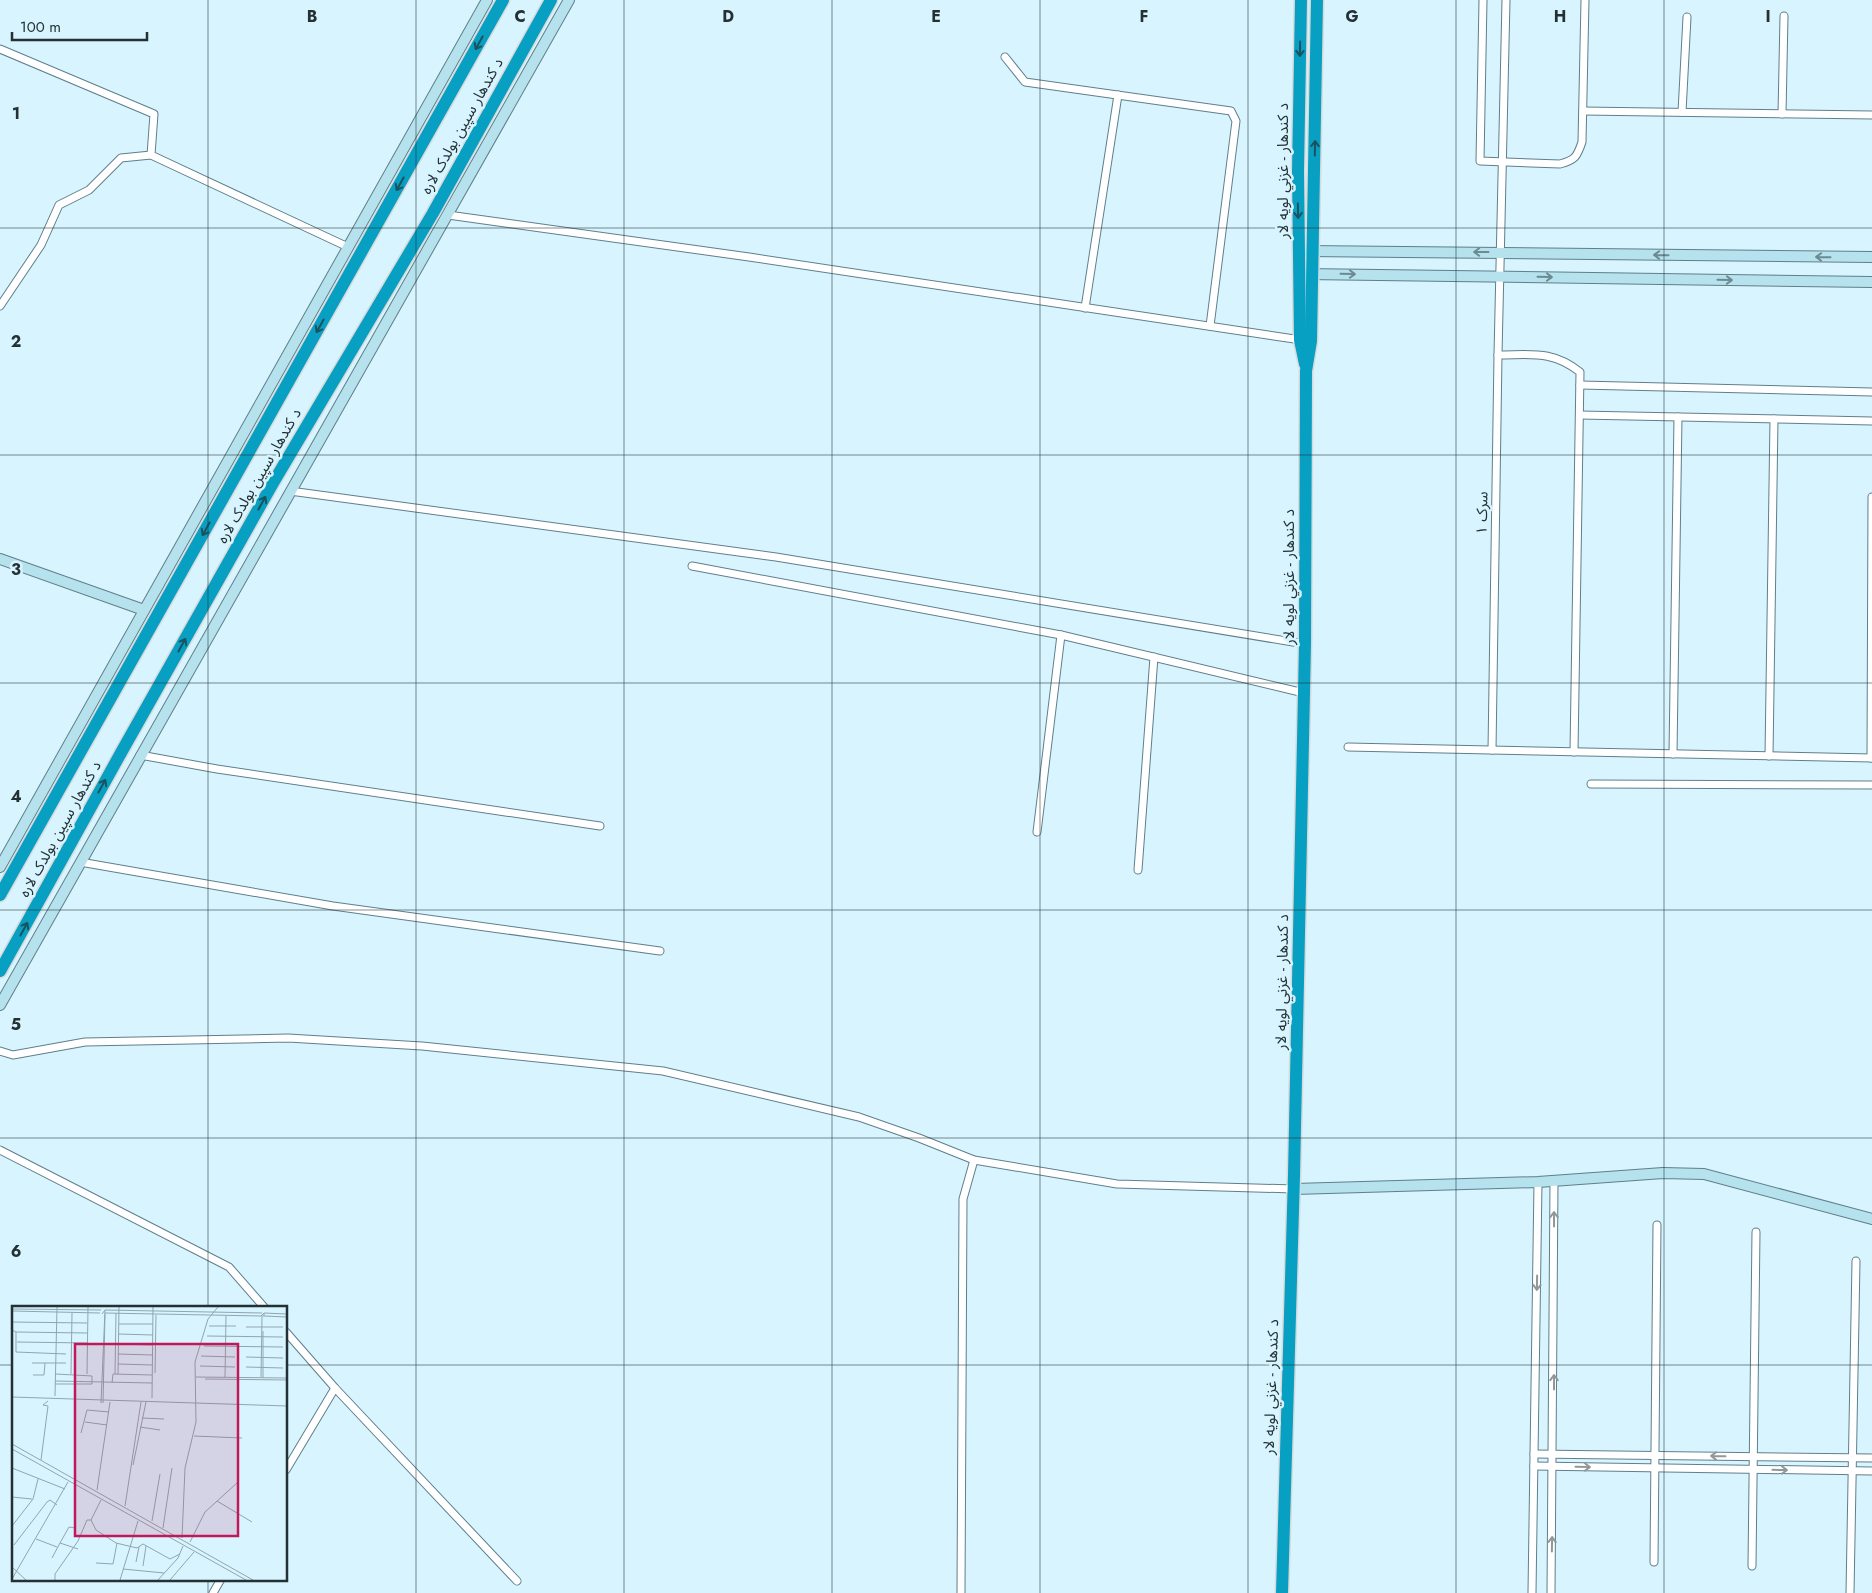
<svg xmlns="http://www.w3.org/2000/svg" width="1872" height="1593" font-family="Jost,'Noto Sans Arabic',sans-serif">
  <rect width="100%" height="100%" fill="#d8f4fe"/>
  <g fill="none" stroke-linecap="round" stroke-linejoin="round">
    <g stroke="#5f7f8b" stroke-width="9">
      <g id="street">
        <path d="M1483,0L1480,161L1560,164C1575,160 1577,157 1582,142L1585,0"/>
        <polyline points="0,49 154,114 151,155 348,247"/>
        <polyline points="1005,57 1025,82 1231,111 1236,121 1210,326"/>
        <polyline points="1583,111 1872,115"/>
        <polyline points="1682,112 1687,17"/>
        <polyline points="1782,114 1784,16"/>
        <polyline points="448,215 749,257 1301,340"/>
        <polyline points="0,306 41,245 59,205 89,190 121,158 151,155"/>
        <polyline points="1085,308 1118,95"/>
        <path d="M1498,355C1532,355 1552,350 1580,372L1574,752"/>
        <polyline points="1580,385 1872,392"/>
        <polyline points="1580,415 1872,421"/>
        <polyline points="290,491 776,557 1305,644"/>
        <polyline points="692,566 1061,635 1304,693"/>
        <polyline points="1348,747 1872,758"/>
        <polyline points="1492,750 1498,355 1506,0"/>
        <polyline points="1673,754 1678,417"/>
        <polyline points="140,755 217,769 600,826"/>
        <polyline points="1769,756 1774,419"/>
        <polyline points="1871,758 1872,497"/>
        <polyline points="1591,784 1872,785"/>
        <polyline points="1037,832 1061,635"/>
        <polyline points="80,862 333,906 660,951"/>
        <polyline points="1138,870 1154,657"/>
        <polyline points="0,1051 13,1055 85,1042 288,1038 422,1046 663,1071 859,1117 919,1138 974,1160 1117,1184 1294,1189"/>
        <polyline points="0,1150 229,1267 264,1307"/>
        <polyline points="286,1332 335,1388 517,1581"/>
        <polyline points="1534,1454 1872,1458"/>
        <polyline points="1534,1466 1872,1471"/>
        <polyline points="286,1470 335,1388"/>
        <polyline points="1654,1562 1657,1225"/>
        <polyline points="1752,1566 1756,1232"/>
        <polyline points="213,1593 221,1579"/>
        <polyline points="961,1593 963,1199 974,1160"/>
        <polyline points="1532,1593 1538,1182"/>
        <polyline points="1551,1593 1554,1181"/>
        <polyline points="1850,1593 1856,1261"/>
      </g>
    </g>
    <g stroke="#5f7f8b" stroke-width="12">
      <g id="secondary">
        <polyline points="1306,251 1872,257"/>
        <polyline points="1305,274 1872,282"/>
        <polyline points="0,559 144,610"/>
        <polyline points="0,867 487,0"/>
        <polyline points="0,1005 569,0"/>
        <polyline points="1294,1189 1538,1182 1663,1173 1704,1174 1872,1219"/>
      </g>
    </g>
    <g stroke="#d7dadb" stroke-width="15">
      <g id="highway">
        <polyline points="1301,0 1298,171 1300,340 1305,364"/>
        <polyline points="0,895 503,0"/>
        <polyline points="0,971 122,751 273,483 433,213 551,0"/>
        <polyline points="1282,1593 1294,1175 1305,644 1306,371 1311,341 1317,0"/>
      </g>
    </g>
    <use href="#street" stroke="#fff" stroke-width="7"/>
    <use href="#secondary" stroke="#b5e2ed" stroke-width="10"/>
    <use href="#highway" stroke="#079fc2" stroke-width="12"/>
  </g>
  <defs><path id="oneway-shaft" d="M-6 0H5M1.5-3L5.5 0L1.5 3" fill="none" stroke-width="1.6" stroke-linecap="round" stroke-linejoin="round" transform="scale(1.25)"/></defs>
  <g stroke="#1b525f">
    <use href="#oneway-shaft" transform="translate(479 43) rotate(119)"/>
    <use href="#oneway-shaft" transform="translate(1300 49) rotate(91)"/>
    <use href="#oneway-shaft" transform="translate(1315 148) rotate(-89)"/>
    <use href="#oneway-shaft" transform="translate(400 184) rotate(119)"/>
    <use href="#oneway-shaft" transform="translate(1298 211) rotate(89)"/>
    <use href="#oneway-shaft" transform="translate(320 326) rotate(119)"/>
    <use href="#oneway-shaft" transform="translate(262 503) rotate(-61)"/>
    <use href="#oneway-shaft" transform="translate(206 529) rotate(119)"/>
    <use href="#oneway-shaft" transform="translate(182 645) rotate(-61)"/>
    <use href="#oneway-shaft" transform="translate(102 786) rotate(-61)"/>
    <use href="#oneway-shaft" transform="translate(24 929) rotate(-61)"/>
  </g>
  <g stroke="#6c8a91">
    <use href="#oneway-shaft" transform="translate(1481 252) rotate(-180)"/>
    <use href="#oneway-shaft" transform="translate(1661 255) rotate(-179)"/>
    <use href="#oneway-shaft" transform="translate(1823 257) rotate(-179)"/>
    <use href="#oneway-shaft" transform="translate(1348 274) rotate(1)"/>
    <use href="#oneway-shaft" transform="translate(1545 277) rotate(1)"/>
    <use href="#oneway-shaft" transform="translate(1725 280) rotate(1)"/>
  </g>
  <g stroke="#91989a">
    <use href="#oneway-shaft" transform="translate(1554 1219) rotate(-90)"/>
    <use href="#oneway-shaft" transform="translate(1537 1283) rotate(91)"/>
    <use href="#oneway-shaft" transform="translate(1554 1382) rotate(-90)"/>
    <use href="#oneway-shaft" transform="translate(1718 1456) rotate(-179)"/>
    <use href="#oneway-shaft" transform="translate(1583 1467) rotate(1)"/>
    <use href="#oneway-shaft" transform="translate(1780 1470) rotate(1)"/>
    <use href="#oneway-shaft" transform="translate(1552 1544) rotate(-89)"/>
  </g>
  <path fill="none" stroke="#233135" stroke-width="1" stroke-opacity="0.55" d="M208,0V1307M416,0V1593M624,0V1593M832,0V1593M1040,0V1593M1248,0V1593M1456,0V1593M1664,0V1593M0,228H1872M0,455H1872M0,683H1872M0,910H1872M0,1138H1872M0,1365H14M286,1365H1872M208,1579V1593"/>
  <g text-anchor="middle" stroke-width="5" stroke-linejoin="round" paint-order="stroke">
    <g font-size="15" fill="#233135" stroke="#d8f4fe">
      <text transform="translate(462 126) rotate(-61)" y="5">د کندهار سپین بولدک لاره</text>
      <text transform="translate(1283 171) rotate(-90)" y="5">د کندهار - غزني لويه لار</text>
      <text transform="translate(259 476) rotate(-60)" y="5">د کندهار سپین بولدک لاره</text>
      <text transform="translate(1482 513) rotate(-89)" y="5">سرک ۱</text>
      <text transform="translate(1289 577) rotate(-90)" y="5">د کندهار - غزني لويه لار</text>
      <text transform="translate(60 829) rotate(-61)" y="5">د کندهار سپین بولدک لاره</text>
      <text transform="translate(1282 982) rotate(-89)" y="5">د کندهار - غزني لويه لار</text>
      <text transform="translate(1271 1387) rotate(-88)" y="5">د کندهار - غزني لويه لار</text>
    </g>
  </g>
  <g transform="translate(12 1306)">
    <rect width="275" height="275" fill="#d8f4fe"/>
    <path fill="none" stroke="#90a6ae" stroke-width="1" d="M0,3L89,4M93,4L250,7M0,5L88,7M93,7L249,10M252,7L249,10H252V7L275,8M252,10L275,11M0,16L75,17M107,18H141M197,20H224M234,21H271M0,24L4,26V46L54,48M4,26L75,27M107,28L141,29M195,30L271,31M5,36L75,37M106,38L141,39M192,40L271,41M106,48L140,49M189,50L223,51M234,51L271,52M20,57H54M106,58L140,59M188,60L223,61M234,61L271,62M143,67L144,9M59,68L60,7M75,68L76,1M103,68L104,7M106,68L107,1M21,69H32L33,57M184,71L275,72M213,71L214,10M249,71L250,11M251,72V25M193,73L275,74M43,75L140,77M100,77L101,68L140,69M43,78H80V70L44,68M43,90L45,1M0,91L275,100M140,92L141,1M89,97L93,4L90,8M91,97L93,8M130,112L152,113M73,116L95,119M128,121L148,124M69,127L75,104L97,106M182,130L230,132M0,138L241,274M0,143L234,274M29,154L36,100L31,99L36,95M121,159L134,96M0,162L53,183M85,184L98,96M0,191L20,193M205,195L240,216M113,200L129,96M79,214L84,224L104,237L125,242L131,238L158,253L168,248M140,215L148,168M0,220L21,193L26,173M63,222L57,221L48,237L66,243M151,222L160,162M170,232L173,162L184,116L183,56L196,13L206,1M24,233L45,241M178,236L193,206L225,177M2,239L35,196L38,194L45,199M40,252L48,237M124,256L127,241M84,257L101,258L105,237M131,260L134,240M0,261L14,274M111,263L152,267M0,273L56,176M43,274V268L66,235L75,214H79L89,194M108,274L126,215M146,274L166,252L171,240M158,274L182,246"/>
    <path fill="#c2185b" fill-opacity="0.15" stroke="#c2185b" stroke-width="2.5" d="M63,38H226V230H63Z"/>
    <rect width="275" height="275" fill="none" stroke="#233135" stroke-width="2.5"/>
  </g>
  <g font-size="16" text-anchor="middle" font-weight="bold" fill="#233135" stroke="#d8f4fe" stroke-width="5" stroke-linejoin="round" paint-order="stroke">
    <text x="312" y="22">B</text>
    <text x="520" y="22">C</text>
    <text x="728" y="22">D</text>
    <text x="936" y="22">E</text>
    <text x="1144" y="22">F</text>
    <text x="1352" y="22">G</text>
    <text x="1560" y="22">H</text>
    <text x="1768" y="22">I</text>
    <text x="16" y="119">1</text>
    <text x="16" y="347">2</text>
    <text x="16" y="575">3</text>
    <text x="16" y="802">4</text>
    <text x="16" y="1030">5</text>
    <text x="16" y="1257">6</text>
  </g>
  <path d="M12 32v8h135v-8" fill="none" stroke="#233135" stroke-width="2.5"/>
  <text x="20" y="32" font-size="15" fill="#233135" stroke="#d8f4fe" stroke-width="4" paint-order="stroke">100 m</text>
</svg>
